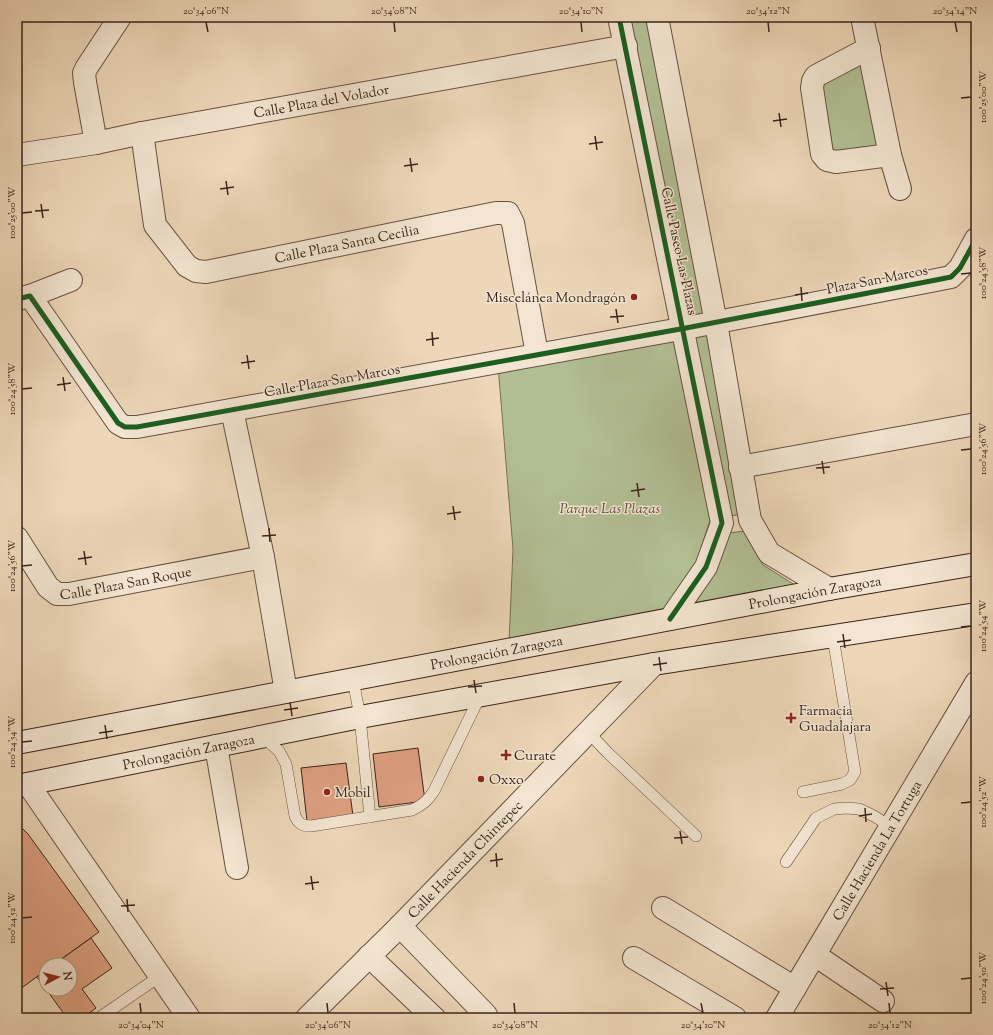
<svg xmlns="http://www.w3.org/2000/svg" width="993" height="1035" font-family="'Sorts Mill Goudy',serif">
  <rect width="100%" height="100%" fill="#edd7b8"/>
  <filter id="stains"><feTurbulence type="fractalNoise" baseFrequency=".005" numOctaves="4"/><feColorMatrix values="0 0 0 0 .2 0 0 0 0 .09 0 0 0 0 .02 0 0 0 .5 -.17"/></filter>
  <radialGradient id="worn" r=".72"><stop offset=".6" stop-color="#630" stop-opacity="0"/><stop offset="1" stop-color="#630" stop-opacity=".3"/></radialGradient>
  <g fill="#b2bf94" stroke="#767257">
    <polygon points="629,17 654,17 704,315 686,320"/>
    <polygon points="865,59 882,149 834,155 822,86"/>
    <polygon points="713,326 743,514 726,517 687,331"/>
    <polygon points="677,332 712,514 697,561 662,615 509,643 513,549 498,365"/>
    <polygon points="745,531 763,565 798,587 689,607 729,533"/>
  </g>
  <g fill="#dea081" stroke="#3b241a">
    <polygon points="418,748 425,801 379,807 373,754"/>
    <polygon points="346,763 353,816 307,821 301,768"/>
    <polygon points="17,828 23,829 28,834 99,932 53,965 46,965 46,970 19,990 17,987"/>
    <polygon points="91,938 112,968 82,989 96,1008 83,1018 67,1018 46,989 70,989 70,965 53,965"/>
    <polygon points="46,970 46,989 37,977"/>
  </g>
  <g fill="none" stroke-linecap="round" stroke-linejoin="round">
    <g stroke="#685142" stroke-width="12">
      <g id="lane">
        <polyline points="353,679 360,717 370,817"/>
        <polyline points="588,732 608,753 696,836"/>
        <path d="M263,737L279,751L286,764L295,816C299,824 302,826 311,826L412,810C423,805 428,800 434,791L480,696"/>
        <polyline points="803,792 842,784 850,780 855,772 833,637"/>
        <polyline points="786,862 816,818 834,809 846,808 859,809 874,816 891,827"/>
        <polyline points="99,1018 160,976"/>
      </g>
    </g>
    <g stroke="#685142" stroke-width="24">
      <g id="street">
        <polyline points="619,17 722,523 706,567 670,619"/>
        <polyline points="657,17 716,323 750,520 769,553 829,589"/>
        <polyline points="862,17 890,155 900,189"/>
        <polyline points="869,48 816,76 813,81 812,88 822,154 827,160 836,162 890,155"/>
        <path id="s1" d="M142,133L155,225L187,266L196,271L206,272L496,213H508L513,223L537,354"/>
        <polyline points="96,143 85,82 84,73 87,67 120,17"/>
        <path id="s2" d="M17,155L96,143L142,133L626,46"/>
        <polyline points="30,296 71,280"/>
        <polyline points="17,299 30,296 118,423 125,427 137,427 686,328 936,280 951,277 960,268 976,239"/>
        <polyline points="232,410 263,557 286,692"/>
        <polyline points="740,467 976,424"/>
        <path id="s3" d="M17,538L48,587L57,594H69L263,557"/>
        <polyline points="216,746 237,868"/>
        <polyline points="28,784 189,1018"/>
        <polyline points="663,908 795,988"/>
        <polyline points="400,926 486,1015"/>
        <polyline points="815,955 883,1001"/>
        <polyline points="369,956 434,1018"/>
        <polyline points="634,958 735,1018"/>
        <path id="s4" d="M307,1018L400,926L654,664"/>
        <path id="s5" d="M777,1018L976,683"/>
      </g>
    </g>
    <g stroke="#3b241a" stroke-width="24">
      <g id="secondary">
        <path id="s6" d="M17,743L829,589L976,564"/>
        <path id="s7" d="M17,786L360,717L654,664L976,614"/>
      </g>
    </g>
    <use href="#lane" stroke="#f3e5d1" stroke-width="11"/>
    <use href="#street" stroke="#f3e5d1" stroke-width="22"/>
    <use href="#secondary" stroke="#f3e5d1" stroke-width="22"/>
    <g stroke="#f3e5d1" stroke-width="8">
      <g id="cycleway">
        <polyline points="619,17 722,523 706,567 670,619"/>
        <polyline points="17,299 30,296 118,423 125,427 137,427 686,328 936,280 951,277 960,268 976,239"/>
      </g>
    </g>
    <use href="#cycleway" stroke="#1b5e20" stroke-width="5"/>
  </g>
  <path fill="none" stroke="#3b241a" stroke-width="1.5" d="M206,22L208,32M394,22L395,32M581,22L582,32M768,22L769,32M955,22L957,32M961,98L971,97M779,113L781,127M773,121L787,119M595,136L597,150M589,144L603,142M410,158L412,172M404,166L418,164M226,181L228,195M220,189L234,187M41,204L43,218M35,211L49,210M22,213L32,212M961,274L971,273M801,287L802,301M795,295L808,293M616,309L618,323M610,317L624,316M432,332L433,346M426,340L439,338M247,355L249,369M241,363L255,361M63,377L65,391M57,385L71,383M22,389L32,388M961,450L971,449M822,461L824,474M816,468L830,467M637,483L639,497M631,491L645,489M453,506L455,520M447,514L461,512M269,528L270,542M262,536L276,535M84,551L86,565M78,559L92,557M22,566L32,565M961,627L971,626M843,634L845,648M837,642L851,640M659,657L661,671M653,665L667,663M474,680L476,693M468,687L482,686M290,702L292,716M284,710L298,708M105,725L107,739M99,733L113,731M22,742L32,741M961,803L971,802M865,808L866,822M859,816L872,814M680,831L682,844M674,838L688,837M496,853L497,867M490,861L503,859M311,876L313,890M305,884L319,882M127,899L128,912M121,906L135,905M22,918L32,917M961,979L971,978M886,982L888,996M880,989L894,988M140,1003L141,1013M327,1003L328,1013M514,1003L515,1013M701,1003L703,1013M889,1003L890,1013"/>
  <g fill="#8f2418" stroke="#f3e5d1" stroke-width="1.5">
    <circle cx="634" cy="297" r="4"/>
    <path d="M789 712h4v4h4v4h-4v4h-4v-4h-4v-4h4z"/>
    <path d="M504 749h4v4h4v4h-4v4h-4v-4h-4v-4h4z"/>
    <circle cx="481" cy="779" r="4"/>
    <circle cx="327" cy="792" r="4"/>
  </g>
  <g text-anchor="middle" stroke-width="3" stroke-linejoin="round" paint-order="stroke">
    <g font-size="14" fill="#3b241a" stroke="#f3e5d1">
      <text dy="5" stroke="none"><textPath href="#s2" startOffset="309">Calle Plaza del Volador</textPath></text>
      <text dy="5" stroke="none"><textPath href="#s1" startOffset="309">Calle Plaza Santa Cecilia</textPath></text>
      <text transform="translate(680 251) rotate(78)" y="5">Calle Paseo Las Plazas</text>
      <text transform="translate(877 279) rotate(-11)" y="5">Plaza San Marcos</text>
      <text transform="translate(332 380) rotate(-10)" y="5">Calle Plaza San Marcos</text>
      <text dy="5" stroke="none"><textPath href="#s3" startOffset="139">Calle Plaza San Roque</textPath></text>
      <text dy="5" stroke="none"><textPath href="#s6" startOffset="812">Prolongación Zaragoza</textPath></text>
      <text dy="5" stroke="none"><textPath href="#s6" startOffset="488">Prolongación Zaragoza</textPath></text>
      <text dy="5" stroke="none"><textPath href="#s7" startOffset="175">Prolongación Zaragoza</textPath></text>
      <text dy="5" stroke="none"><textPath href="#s5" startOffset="195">Calle Hacienda La Tortuga</textPath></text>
      <text dy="5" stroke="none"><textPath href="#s4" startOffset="224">Calle Hacienda Chintepec</textPath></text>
    </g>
    <g font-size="14" fill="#3b241a" stroke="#f3e5d1" text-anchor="start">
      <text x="626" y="302" text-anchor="end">Miscelánea Mondragón</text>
      <text x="799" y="715">Farmacia<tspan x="799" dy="16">Guadalajara</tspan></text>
      <text x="514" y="760">Curate</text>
      <text x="489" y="784">Oxxo</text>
      <text x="335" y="797">Mobil</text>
    </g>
    <g font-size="14" font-style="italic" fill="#594b38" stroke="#f3e5d1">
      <text x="610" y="513">Parque Las Plazas</text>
    </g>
  </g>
  <rect width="993" height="1035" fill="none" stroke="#edd7b8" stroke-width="44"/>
  <g transform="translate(58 977) rotate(83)"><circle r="19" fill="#f3e5d1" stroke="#a99888"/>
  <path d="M0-3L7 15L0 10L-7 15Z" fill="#8f2418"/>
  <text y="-6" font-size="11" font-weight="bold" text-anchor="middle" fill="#3b241a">N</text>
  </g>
  <rect x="22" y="22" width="949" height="991" fill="none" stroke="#3b241a" stroke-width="1.5"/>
  <g font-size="10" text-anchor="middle" fill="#3b241a">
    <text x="206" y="14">20°34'06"N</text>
    <text x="394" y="14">20°34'08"N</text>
    <text x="581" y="14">20°34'10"N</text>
    <text x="768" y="14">20°34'12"N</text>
    <text x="955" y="14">20°34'14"N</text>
    <text transform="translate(982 97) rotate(-90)" y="4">100°25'00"W</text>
    <text transform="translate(11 213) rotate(-90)" y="4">100°25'00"W</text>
    <text transform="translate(982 273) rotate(-90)" y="4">100°24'58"W</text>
    <text transform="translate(11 389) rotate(-90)" y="4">100°24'58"W</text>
    <text transform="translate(982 449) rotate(-90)" y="4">100°24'56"W</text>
    <text transform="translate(11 566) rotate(-90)" y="4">100°24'56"W</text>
    <text transform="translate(982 626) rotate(-90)" y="4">100°24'54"W</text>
    <text transform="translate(11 742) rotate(-90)" y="4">100°24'54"W</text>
    <text transform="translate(982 802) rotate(-90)" y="4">100°24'52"W</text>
    <text transform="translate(11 918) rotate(-90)" y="4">100°24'52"W</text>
    <text transform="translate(982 978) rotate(-90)" y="4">100°24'50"W</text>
    <text x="141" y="1028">20°34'04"N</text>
    <text x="328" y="1028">20°34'06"N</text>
    <text x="515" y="1028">20°34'08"N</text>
    <text x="703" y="1028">20°34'10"N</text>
    <text x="890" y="1028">20°34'12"N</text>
  </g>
  <rect width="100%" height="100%" filter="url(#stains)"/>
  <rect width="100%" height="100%" fill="url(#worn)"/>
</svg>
